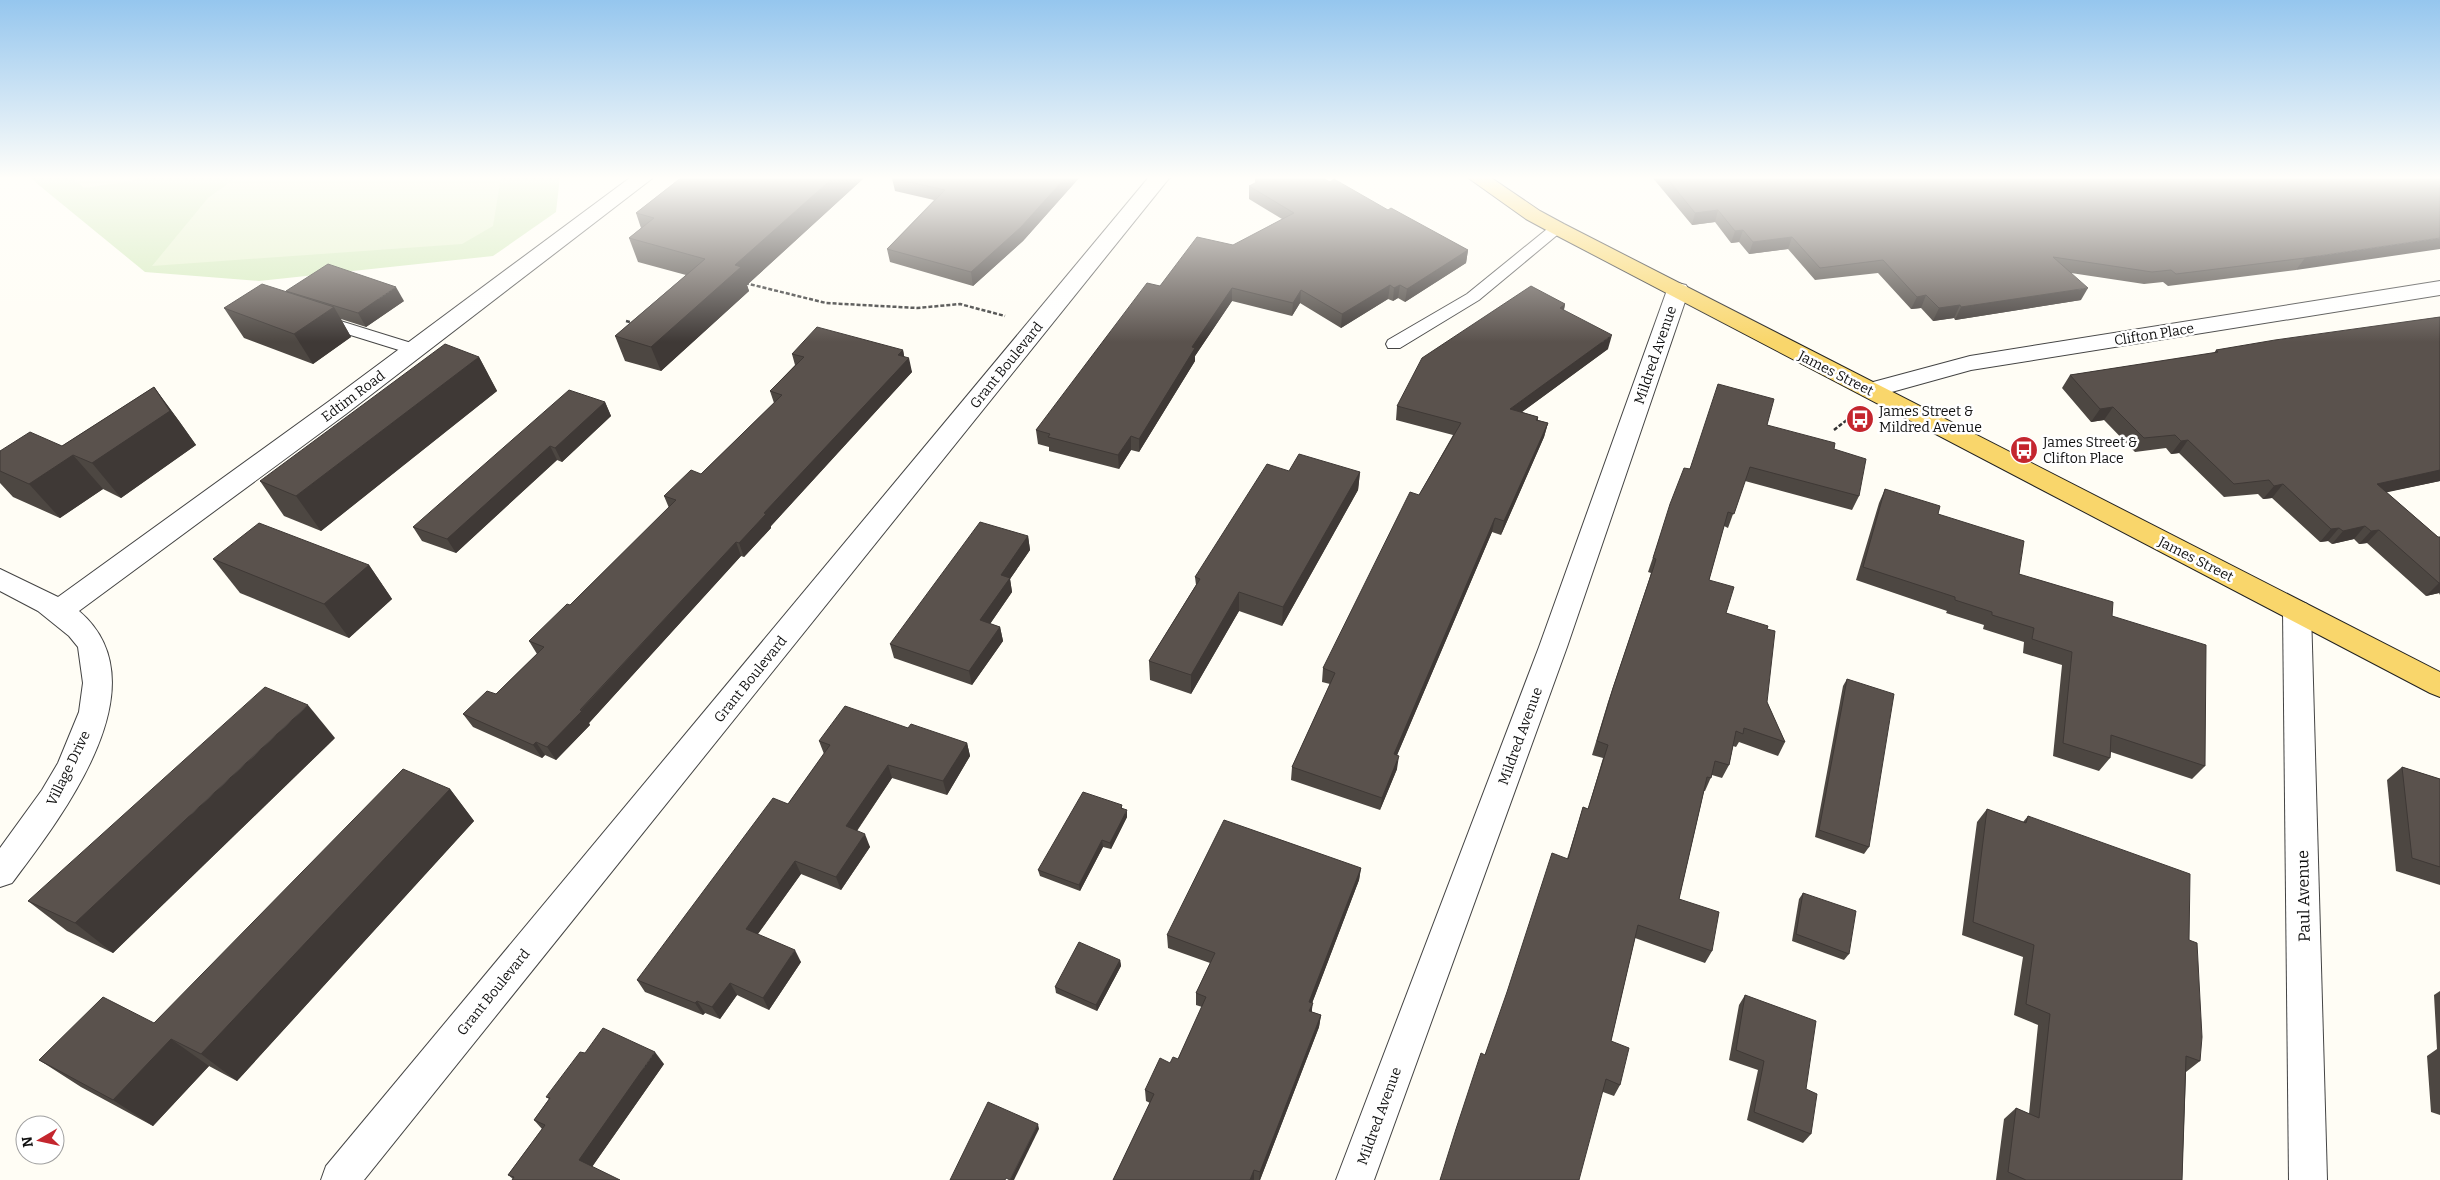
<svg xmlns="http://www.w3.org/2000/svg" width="2440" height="1180" font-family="Bitter,serif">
  <rect width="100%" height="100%" fill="#fffdf5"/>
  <polygon fill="#d5ebbd" points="29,177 560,177 556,212 493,256 259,281 145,272"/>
  <g fill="#e6f2cf">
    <polygon points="71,177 141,177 131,181 84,188"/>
    <polygon points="237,177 501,177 493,226 462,244 152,266 208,198"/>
  </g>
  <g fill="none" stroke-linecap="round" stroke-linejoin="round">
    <g stroke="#444" stroke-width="2">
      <g id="service">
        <polygon points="1557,223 1565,228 1562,231 1479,300 1400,348 1388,348 1386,344 1388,340 1467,294 1552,225"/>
        <polygon points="321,315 421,346 423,350 421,354 415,355 315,324 313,320 315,316"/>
      </g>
    </g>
    <g stroke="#444" stroke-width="2">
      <g id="minor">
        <path d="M631,177H654L346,414L79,611C165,684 61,818 12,883L0,887V848L42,790L58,763L79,712L83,683L78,647L69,636L38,611L0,591V569L58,597L328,402Z"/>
        <polygon points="2440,281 2440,295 1971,370 1870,398 1862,395 1858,390 1862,385 1970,356"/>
        <polygon points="1678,283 1686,285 1689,290 1567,647 1374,1180 1336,1180 1539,647 1667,290 1670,285"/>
        <polygon points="2297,600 2307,604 2311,611 2327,1180 2289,1180 2283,611 2287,604"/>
      </g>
    </g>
    <g stroke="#444" stroke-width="2">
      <polygon id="tertiary" points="1149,177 1170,177 364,1180 321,1180 326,1166"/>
    </g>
    <g stroke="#222" stroke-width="2">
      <polygon id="primary" points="1467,177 1490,177 1540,211 1564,224 2440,672 2440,697 2430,693 1550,232 1526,219"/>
    </g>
    <g stroke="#333" stroke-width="2.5" stroke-dasharray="4 2" stroke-linecap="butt">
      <polyline points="745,283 826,303 917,308 960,304 1005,316"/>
      <polyline points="626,321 634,323"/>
      <polyline points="1834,430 1852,416"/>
    </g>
    <use href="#service" fill="#fff" fill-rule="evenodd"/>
    <use href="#minor" fill="#fff" fill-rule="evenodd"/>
    <use href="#tertiary" fill="#fff" fill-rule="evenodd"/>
    <use href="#primary" fill="#f9d66b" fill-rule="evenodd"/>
  </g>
  <g fill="#4d4742">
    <polygon points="682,177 865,177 747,285 749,291 661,371 625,361 615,336 686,275 638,262 629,238 641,228 636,213"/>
    <polygon points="1652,177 2440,177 2296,270 2168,286 2163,282 2144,284 2071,273 2081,300 1955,320 1954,318 1933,321 1921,308 1911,309 1878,273 1815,280 1788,249 1749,254 1739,242 1731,243 1715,222 1692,225"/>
    <polygon points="892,178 1079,178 1023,241 973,286 890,262 887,249 934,200 895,191"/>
    <polygon points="1255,179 1388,210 1468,250 1466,263 1405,302 1398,298 1393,301 1388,299 1341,328 1300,303 1292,316 1232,301 1195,356 1195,361 1139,452 1131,450 1119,469 1049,451 1049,447 1038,444 1036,430 1160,286 1282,219 1249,199 1249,186 1255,184"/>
    <polygon points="286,291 404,301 366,327 341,319 351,337 313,364 244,338 224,308 287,292"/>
    <polygon points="1565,304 1564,310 1608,349 1522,412 1538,417 1538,420 1548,423 1544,437 1501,535 1492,532 1397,755 1397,769 1380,810 1291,780 1292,767 1330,684 1322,682 1323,668 1419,495 1453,435 1396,420 1397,406"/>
    <polygon points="2440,317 2440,481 2386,492 2438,537 2440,537 2440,595 2439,593 2426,596 2367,543 2359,544 2354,539 2332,544 2328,541 2320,542 2272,498 2263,499 2258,494 2224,497 2179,453 2171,454 2166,448 2135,452 2104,420 2091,422 2062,388 2070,375 2214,353 2216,350"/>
    <polygon points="903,350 904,356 912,372 771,526 771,528 744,557 741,556 589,723 590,725 556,760 545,755 542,758 473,727 463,714 496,694 537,654 529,641 570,605 669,508 664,496 701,474 774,403 770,391 795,365 792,354"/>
    <polygon points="479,357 497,391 321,531 284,516 260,481"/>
    <polygon points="154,387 179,421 196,445 121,498 103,489 60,518 13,497 0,483 0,451 62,446"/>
    <polygon points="605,402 611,416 562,462 557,460 456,553 422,541 413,527"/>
    <polygon points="1767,425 1834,449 1859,496 1852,510 1745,481 1728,528 1724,526 1709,580 1726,613 1767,629 1767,702 1785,742 1778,756 1739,742 1736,747 1733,746 1729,765 1722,778 1712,775 1705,791 1704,791 1679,899 1712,951 1705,963 1635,938 1611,1041 1620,1085 1614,1096 1603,1092 1485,1055 1567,859 1583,807 1588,809 1603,758 1592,755 1608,702 1649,580 1651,573 1648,572 1666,519 1689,469"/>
    <polygon points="1289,471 1360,472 1358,490 1282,626 1239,611 1191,694 1150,680 1149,661 1196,585 1195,577"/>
    <polygon points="1885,489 1938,514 2019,574 2112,616 2205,766 2192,779 2111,752 2110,758 2099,771 2053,756 2062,665 2023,653 2024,642 1983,629 1984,625 1946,613 1947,611 1856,580 1879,503"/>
    <polygon points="1028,536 1030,550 1010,579 1012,592 990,624 1000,627 1003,641 972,685 894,658 890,644"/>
    <polygon points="213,559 369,565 392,599 349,638 240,593"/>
    <polygon points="1847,679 1869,847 1864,854 1815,837 1843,686"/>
    <polygon points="908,728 967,743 970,756 947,795 892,778 857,831 870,847 841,890 801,874 758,934 801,962 769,1010 737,995 720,1019 705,1013 703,1015 645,992 637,980 788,804 824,754 819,741"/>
    <polygon points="335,738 113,953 67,931 28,901"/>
    <polygon points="2402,767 2440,779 2440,885 2396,871 2387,780"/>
    <polygon points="450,789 474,821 237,1081 209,1066 153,1126 81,1087 39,1060 154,1023"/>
    <polygon points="1122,805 1122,809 1127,817 1111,849 1103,847 1080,891 1040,876 1038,870"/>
    <polygon points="1987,809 2023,822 2028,816 2189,940 2200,1061 2186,1072 2182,1180 1996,1180 2004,1119 2016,1108 2029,1114 2038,1025 2014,1015 2023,957 1962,935 1977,822"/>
    <polygon points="1361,868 1359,880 1312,1003 1312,1012 1321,1015 1319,1027 1260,1180 1113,1180 1150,1103 1146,1101 1145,1090 1170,1063 1178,1059 1202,1007 1196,1005 1196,993 1210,963 1168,948 1167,935"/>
    <polygon points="1803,893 1849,954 1844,960 1792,941 1799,899"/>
    <polygon points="1120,960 1121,966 1097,1011 1056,993 1055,987"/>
    <polygon points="2440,991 2440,1115 2431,1112 2427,1056 2437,1049 2434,995"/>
    <polygon points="1745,995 1806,1089 1811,1134 1803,1143 1747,1120 1758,1070 1729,1060 1739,1005"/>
    <polygon points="664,1064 592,1167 513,1179 508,1175 542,1129 534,1120 549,1099 546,1097"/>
  </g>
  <g fill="#3f3936">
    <polygon points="834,177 865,177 747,285 749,291 661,371 651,347 735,265"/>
    <polygon points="1066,177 1079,177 1079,178 1023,241 973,286 971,272"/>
    <polygon points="1718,210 1715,222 1692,225 1695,213"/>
    <polygon points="1743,230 1739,242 1731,243 1735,231"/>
    <polygon points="1792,237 1788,249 1749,254 1753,242"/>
    <polygon points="2440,238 2440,249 2296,270 2305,258"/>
    <polygon points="1468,250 1466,263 1405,302 1407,289"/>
    <polygon points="1390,285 1388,299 1341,328 1342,314"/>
    <polygon points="1400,285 1398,298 1393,301 1394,288"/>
    <polygon points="396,287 404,301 366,327 358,313"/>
    <polygon points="1232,288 1232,301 1195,356 1195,361 1139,452 1139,439 1192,347"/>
    <polygon points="2088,288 2081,300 1955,320 1961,307"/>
    <polygon points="1301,290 1300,303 1292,316 1293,303"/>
    <polygon points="1926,295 1921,308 1911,309 1917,297"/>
    <polygon points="1565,304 1562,318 1560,308"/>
    <polygon points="1960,305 1954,318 1933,321 1939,308"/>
    <polygon points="334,307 351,337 313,364 294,334"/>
    <polygon points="1612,335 1608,349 1507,423 1510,409"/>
    <polygon points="903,350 905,361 909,358 912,372 771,526 771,528 744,557 739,543"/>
    <polygon points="479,357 497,391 321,531 296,496"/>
    <polygon points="154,387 179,421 196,445 121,498 92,463"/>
    <polygon points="605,402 611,416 562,462 555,448"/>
    <polygon points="2113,407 2104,420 2091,422 2100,409"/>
    <polygon points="1548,423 1544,437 1501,535 1504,521"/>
    <polygon points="1131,436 1131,450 1119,469 1118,455"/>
    <polygon points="2188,440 2179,453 2171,454 2181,441"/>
    <polygon points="550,446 557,460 456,553 447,539"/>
    <polygon points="73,455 103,489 60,518 29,484"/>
    <polygon points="2440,470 2440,481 2365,497 2377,484"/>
    <polygon points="1360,472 1358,490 1282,626 1283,607"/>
    <polygon points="2283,484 2272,498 2263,499 2274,486"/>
    <polygon points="1495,518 1492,532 1392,767 1394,754"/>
    <polygon points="2365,526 2354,539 2332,544 2343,531"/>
    <polygon points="2339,528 2328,541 2320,542 2331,529"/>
    <polygon points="2379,530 2367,543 2359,544 2371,531"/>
    <polygon points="1028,536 1030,550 1010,579 1012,592 983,634 980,620 1001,575"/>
    <polygon points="736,542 741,556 589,723 590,725 556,760 547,747"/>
    <polygon points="369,565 392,599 349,638 324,604"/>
    <polygon points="2439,583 2440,583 2440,592 2439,593 2426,596"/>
    <polygon points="1239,592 1239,611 1191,694 1191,675"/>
    <polygon points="1000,627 1003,641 972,685 969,671"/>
    <polygon points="308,705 335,738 113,953 75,923"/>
    <polygon points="536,742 545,755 542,758 533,745"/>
    <polygon points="967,743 970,756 947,795 943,781"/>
    <polygon points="1399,756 1397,769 1380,810 1382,798"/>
    <polygon points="888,765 892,778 851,839 846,826"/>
    <polygon points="450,789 474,821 237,1081 201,1054"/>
    <polygon points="1127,810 1127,817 1111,849 1110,843"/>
    <polygon points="865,834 870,847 841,890 836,877"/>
    <polygon points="1102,840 1103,847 1080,891 1079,885"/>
    <polygon points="795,861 801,874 752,942 746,929"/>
    <polygon points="1361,868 1359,880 1308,1014 1309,1002"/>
    <polygon points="795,950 801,962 769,1010 763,998"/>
    <polygon points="1120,960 1121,966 1097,1011 1096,1005"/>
    <polygon points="730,983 737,995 720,1019 712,1007"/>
    <polygon points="697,1001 705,1013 703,1015 695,1003"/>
    <polygon points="1313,1003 1311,1015 1309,1011"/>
    <polygon points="1321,1015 1319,1027 1260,1180 1259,1180 1260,1172"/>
    <polygon points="171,1039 209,1066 153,1126 113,1100"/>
    <polygon points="655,1052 664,1064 589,1171 579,1160"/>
    <polygon points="1038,1124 1039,1129 1014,1180 1010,1180"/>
    <polygon points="1254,1170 1254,1180 1250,1180"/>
  </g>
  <g fill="#5a524d" stroke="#3f3936">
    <polygon points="682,177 834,177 735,265 741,267 651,347 615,336 705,259 629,238 654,218 636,213"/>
    <polygon points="893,177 1066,177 1021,227 971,272 887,249 945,190 892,178"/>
    <polygon points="1258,177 1321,177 1330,182 1334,179 1388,210 1391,208 1468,250 1407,289 1400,285 1394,288 1390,285 1342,314 1301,290 1293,303 1232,288 1192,347 1195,348 1139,439 1131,436 1118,455 1048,437 1050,434 1036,430 1147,283 1160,286 1197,237 1233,245 1294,213 1249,186 1259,181 1255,179"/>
    <polygon points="1666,177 2440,177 2440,238 2305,258 2176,274 2171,270 2152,272 2053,257 2088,288 1961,307 1960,305 1939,308 1926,295 1917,297 1883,260 1820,268 1792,237 1753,242 1743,230 1735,231 1718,210 1695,213"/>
    <polygon points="328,264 396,287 358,313 286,291"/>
    <polygon points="262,284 334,307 294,334 224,308"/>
    <polygon points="1531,286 1565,304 1560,308 1612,335 1510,409 1538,417 1536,420 1548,423 1504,521 1495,518 1394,754 1399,756 1382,798 1292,767 1335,673 1323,668 1410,492 1419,495 1461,423 1397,406 1422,358"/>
    <polygon points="2440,317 2440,470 2377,484 2438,537 2440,537 2440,583 2439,583 2379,530 2371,531 2365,526 2343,531 2339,528 2331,529 2283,484 2274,486 2269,480 2234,484 2188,440 2181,441 2175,435 2144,438 2113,407 2100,409 2070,375 2218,352 2216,350 2275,340"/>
    <polygon points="817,327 903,350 898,355 909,358 764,513 766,514 739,543 736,542 580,710 582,711 547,747 536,742 533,745 463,714 487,691 496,694 544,647 529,641 567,604 570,605 676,500 664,496 691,470 701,474 782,395 770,391 804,357 792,354"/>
    <polygon points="445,344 479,357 296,496 260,481"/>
    <polygon points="1718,384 1774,399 1767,425 1835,443 1834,449 1866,459 1859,496 1750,467 1734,514 1728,512 1709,580 1734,587 1726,613 1768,626 1767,629 1775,631 1767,702 1785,742 1744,728 1743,734 1736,731 1729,765 1715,761 1711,778 1707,777 1679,899 1719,912 1712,951 1638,925 1611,1041 1629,1048 1620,1085 1606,1079 1579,1180 1440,1180 1456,1129 1481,1053 1485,1055 1507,992 1552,853 1568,859 1583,807 1588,809 1608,745 1597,741 1613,688 1654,566 1656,559 1653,558 1670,504 1684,468 1690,469"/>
    <polygon points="154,387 170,411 92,463 73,455 29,484 0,471 0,451 30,432 62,446"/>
    <polygon points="569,390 605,402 555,448 550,446 447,539 413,527"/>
    <polygon points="1299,454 1360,472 1283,607 1239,592 1191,675 1149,661 1200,579 1195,577 1267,464 1289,471"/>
    <polygon points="1885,489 1940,506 1938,514 2024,541 2019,574 2113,602 2112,616 2206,645 2205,766 2111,735 2110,758 2063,743 2072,652 2032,639 2034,628 1992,615 1992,612 1955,600 1955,597 1863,567"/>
    <polygon points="980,522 1028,536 1001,575 1010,578 980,620 1000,627 969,671 890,644"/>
    <polygon points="259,523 369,565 324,604 213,559"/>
    <polygon points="1847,679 1894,694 1869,847 1819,830"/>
    <polygon points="265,687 308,705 75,923 28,901"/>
    <polygon points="845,706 908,728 911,724 967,743 943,781 888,765 846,826 865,834 836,877 795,861 746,929 795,950 763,998 730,983 712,1007 697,1001 695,1003 637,980 773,798 788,804 830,745 819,741"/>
    <polygon points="2402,767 2440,779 2440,867 2412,858"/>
    <polygon points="403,769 450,789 201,1054 171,1039 113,1100 39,1060 103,997 154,1023"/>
    <polygon points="1083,792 1122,805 1121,808 1127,810 1110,843 1102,840 1079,885 1038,870"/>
    <polygon points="1987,809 2026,823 2028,816 2190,874 2189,940 2197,943 2202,1037 2200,1061 2186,1056 2182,1180 2026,1180 2008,1172 2016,1108 2039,1118 2050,1014 2026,1004 2034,945 1973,922"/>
    <polygon points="1224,820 1361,868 1309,1002 1313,1003 1309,1011 1321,1015 1260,1172 1254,1170 1250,1180 1113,1180 1154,1094 1145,1090 1160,1058 1170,1063 1173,1057 1178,1059 1206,997 1196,993 1215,953 1167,935"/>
    <polygon points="1803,893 1856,911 1849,954 1796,934"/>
    <polygon points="1079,942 1120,960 1096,1005 1055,987"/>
    <polygon points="1745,995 1816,1021 1806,1089 1817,1094 1811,1134 1754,1112 1764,1061 1736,1050"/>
    <polygon points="603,1028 655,1052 579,1160 620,1180 512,1180 514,1177 508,1175 545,1125 534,1120 550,1098 546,1097 580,1052 585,1053"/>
    <polygon points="988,1102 1038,1124 1010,1180 1006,1178 1005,1180 950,1180"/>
  </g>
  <linearGradient id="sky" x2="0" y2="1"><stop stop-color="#95c6ee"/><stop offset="0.52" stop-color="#fffefa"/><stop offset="1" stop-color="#fffefa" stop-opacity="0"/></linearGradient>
  <rect width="2440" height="342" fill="url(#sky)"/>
  <defs>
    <g id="bus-disc" transform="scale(1.4375)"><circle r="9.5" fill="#c4262e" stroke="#fff"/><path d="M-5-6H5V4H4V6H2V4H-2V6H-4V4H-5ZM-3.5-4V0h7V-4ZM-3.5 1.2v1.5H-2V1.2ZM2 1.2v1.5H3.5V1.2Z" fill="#fff"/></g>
  </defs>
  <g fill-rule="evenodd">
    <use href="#bus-disc" x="1860" y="419"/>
    <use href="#bus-disc" x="2024" y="450"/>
  </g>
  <g text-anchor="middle" stroke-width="5" stroke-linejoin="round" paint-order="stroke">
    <g font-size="14" fill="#111" stroke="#fff">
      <text transform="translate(2154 334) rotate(-9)" y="5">Clifton Place</text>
      <text transform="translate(1655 355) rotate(-71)" y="5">Mildred Avenue</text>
      <text transform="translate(1006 365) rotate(-51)" y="5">Grant Boulevard</text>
      <text transform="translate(1836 373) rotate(27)" y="5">James Street</text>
      <text transform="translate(353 396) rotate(-37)" y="5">Edtim Road</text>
      <text transform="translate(2196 559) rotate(27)" y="5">James Street</text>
      <text transform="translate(750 679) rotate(-51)" y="5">Grant Boulevard</text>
      <text transform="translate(1520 736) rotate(-70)" y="5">Mildred Avenue</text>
      <text transform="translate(68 768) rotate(-64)" y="5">Village Drive</text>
      <text transform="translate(493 992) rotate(-51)" y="5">Grant Boulevard</text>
      <text transform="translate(1379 1116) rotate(-70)" y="5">Mildred Avenue</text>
    </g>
    <g font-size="14" fill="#111" stroke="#fff" text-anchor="start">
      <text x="1879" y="416">James Street &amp;<tspan x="1879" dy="16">Mildred Avenue</tspan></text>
      <text x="2043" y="447">James Street &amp;<tspan x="2043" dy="16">Clifton Place</tspan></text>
    </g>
    <g font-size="16" fill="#111" stroke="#fff">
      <text transform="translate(2303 896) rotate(-91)" y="6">Paul Avenue</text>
    </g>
  </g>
  <g transform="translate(40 1140) rotate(261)"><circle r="24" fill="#ffffff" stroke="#a0a0a0"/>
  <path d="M0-4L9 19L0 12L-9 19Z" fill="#c4262e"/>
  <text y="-8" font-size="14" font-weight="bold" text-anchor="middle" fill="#111111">N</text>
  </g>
</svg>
